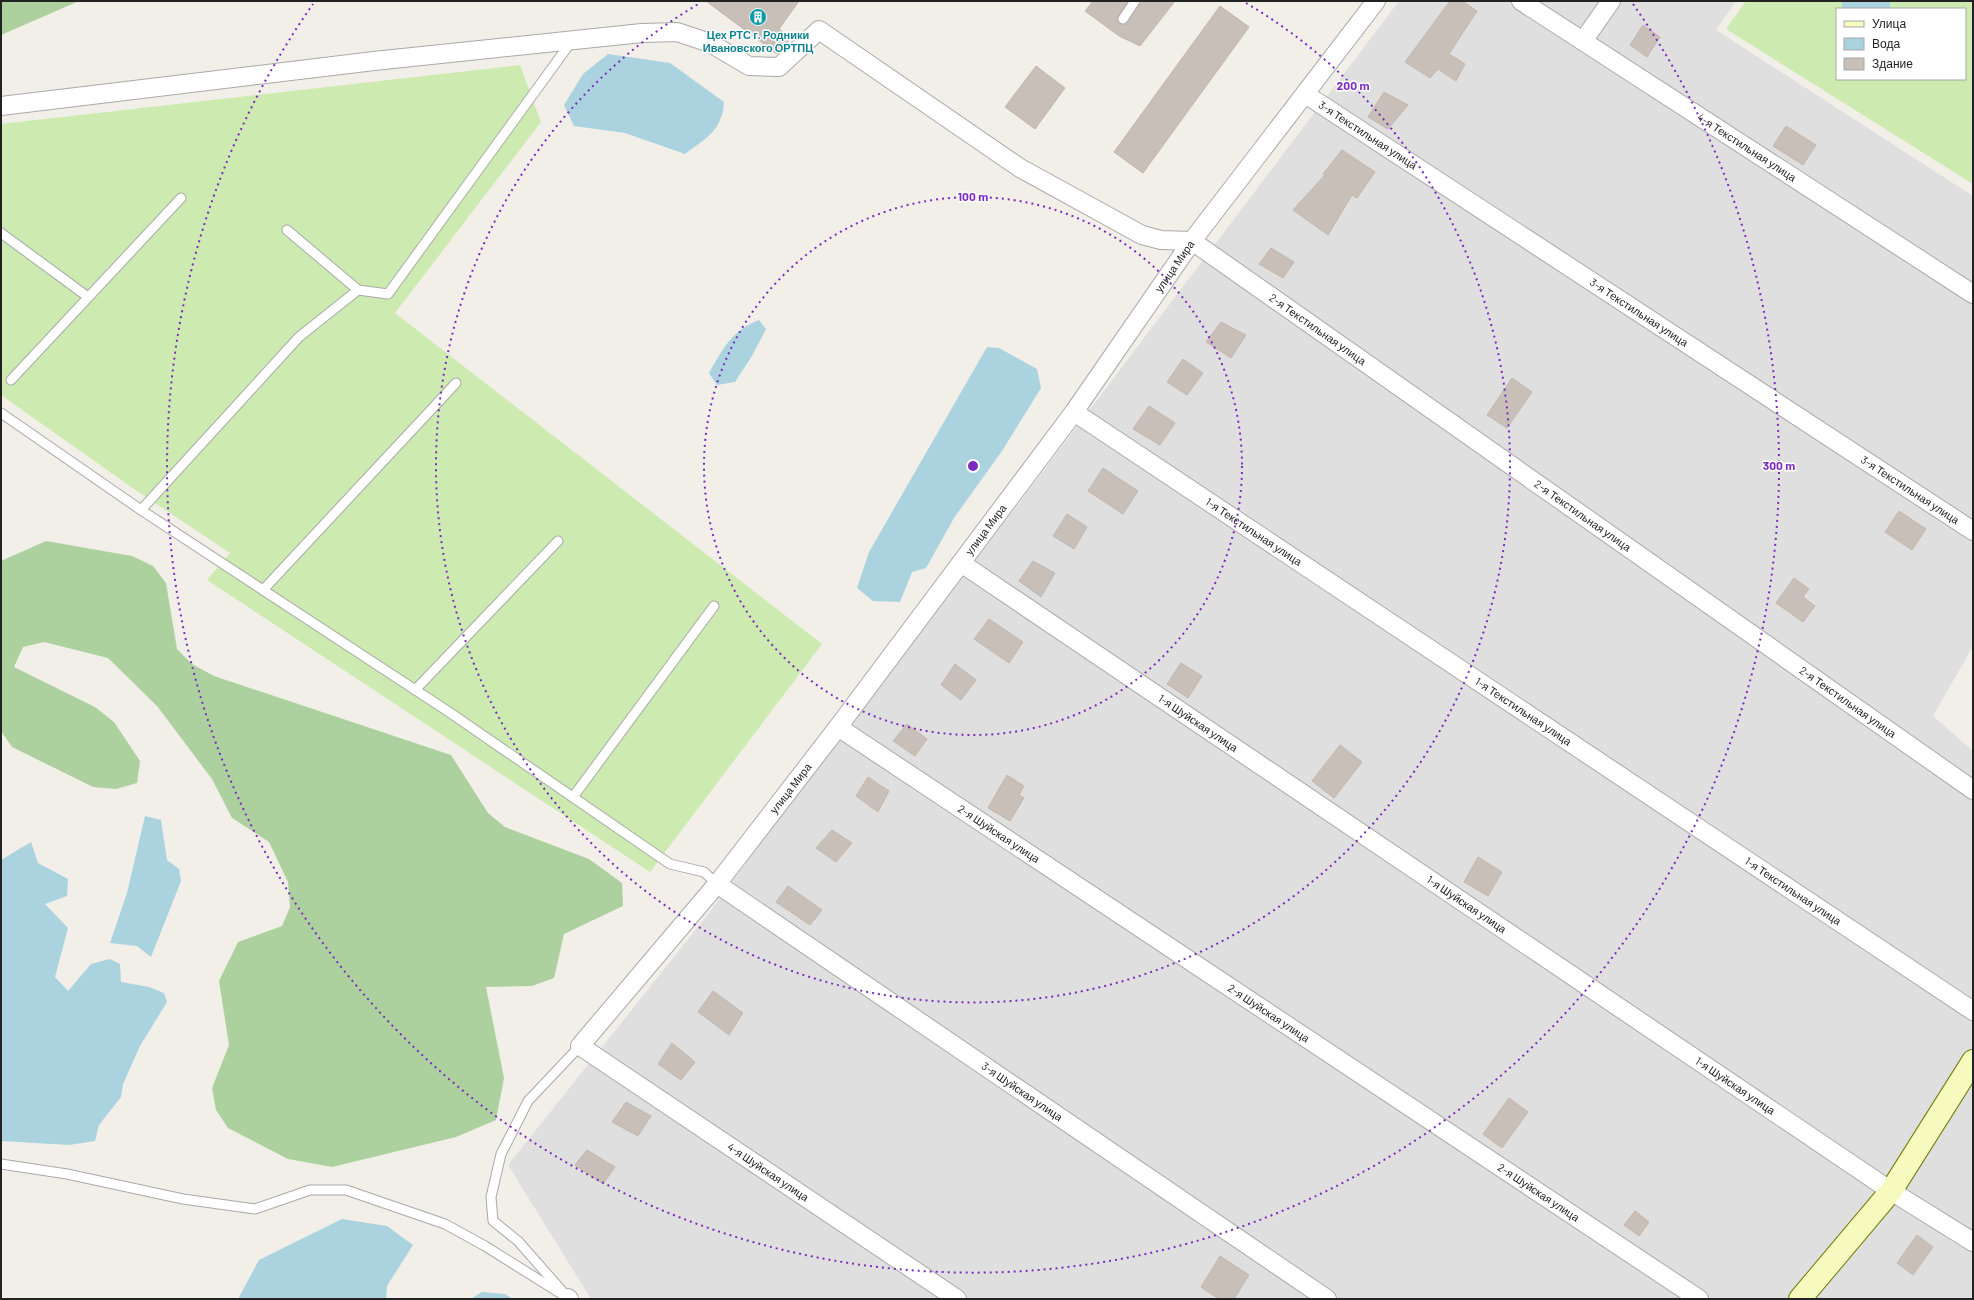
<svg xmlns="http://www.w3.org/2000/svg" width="1974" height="1300" font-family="Barlow,sans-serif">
  <rect width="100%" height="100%" fill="#f2efe9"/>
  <polygon fill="#e0dfdf" points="1399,1 1736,1 1716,30 1973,196 1973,646 1933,716 1973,751 1973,1299 591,1299 508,1165 701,923"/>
  <g fill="#cdebb0" fill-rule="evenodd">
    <path d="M1746,1H1973V184L1726,29ZM1837,9H1965V79H1837Z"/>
    <polygon points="520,65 541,122 395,313 822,644 650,872 207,580 230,553 134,489 1,395 1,124"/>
  </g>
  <g fill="#add19e">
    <polygon points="1,1 79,1 1,35"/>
    <polygon points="46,541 132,556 153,566 166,583 177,649 192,664 214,676 451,755 488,813 505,827 589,859 622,883 623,906 564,934 554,978 532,986 486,987 504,1078 496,1120 456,1137 332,1167 288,1159 228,1128 216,1110 212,1088 229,1045 219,981 238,942 282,926 290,907 288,882 269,842 232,818 212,779 157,706 108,658 44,642 23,647 14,667 95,707 114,722 140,761 137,783 116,789 93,787 12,747 1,731 1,561"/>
  </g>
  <g fill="#aad3df">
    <rect x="1842" y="1" width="48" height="8"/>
    <path d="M608,54L670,63L724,102C722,131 706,138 685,154L625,133L574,126L564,105L583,74Z"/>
    <path d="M759,320L766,329L752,356L735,382L717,385L709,373C723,349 732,330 759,320Z"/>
    <polygon points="987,347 999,348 1037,369 1041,388 1002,451 954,518 926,568 912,572 900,602 873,601 857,588 869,552"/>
    <polygon points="145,816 161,820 167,860 179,869 181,881 151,957 137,946 110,943 127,893"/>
    <polygon points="31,842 38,863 68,879 67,896 45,904 68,928 55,977 68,991 91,964 110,959 120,964 121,982 149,987 164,993 167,1002 140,1046 123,1084 121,1097 99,1125 95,1141 69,1145 1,1141 1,860"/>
    <polygon points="342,1219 387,1226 413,1245 387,1286 386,1299 238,1299 259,1260"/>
    <polygon points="482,1292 505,1294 513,1299 471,1299"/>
  </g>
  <g fill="#c7bfb8" stroke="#c4b6ab">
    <polygon points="706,1 799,1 779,29 791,38 777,54"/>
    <polygon points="1093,1 1128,1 1117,18 1118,22 1123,25 1128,22 1141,1 1175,1 1140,46 1119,36 1085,11"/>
    <polygon points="1450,1 1462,1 1477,11 1449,54 1465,64 1456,81 1438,69 1430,78 1405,62"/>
    <polygon points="1220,6 1249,27 1143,173 1114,152"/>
    <polygon points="1643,25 1660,37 1647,57 1630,45"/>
    <polygon points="1036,66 1065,88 1035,129 1005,107"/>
    <polygon points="1384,92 1408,105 1388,129 1368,117"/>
    <polygon points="1786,126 1816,145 1803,165 1773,146"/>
    <polygon points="1342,150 1375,172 1357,198 1352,195 1328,235 1293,210 1325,175 1323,174"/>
    <polygon points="1271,248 1294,262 1283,278 1259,264"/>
    <polygon points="1221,322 1246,335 1231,358 1206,342"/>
    <polygon points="1183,359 1203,373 1187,395 1167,382"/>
    <polygon points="1512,378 1532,392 1507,428 1487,415"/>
    <polygon points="1149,406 1175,423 1160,445 1133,429"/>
    <polygon points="1103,468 1138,491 1123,514 1088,491"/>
    <polygon points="1899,511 1926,529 1912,550 1885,532"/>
    <polygon points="1067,514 1087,527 1074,549 1053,536"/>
    <polygon points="1033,561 1055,573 1041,597 1019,581"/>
    <polygon points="1794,578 1809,589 1803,597 1815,606 1803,622 1776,603"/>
    <polygon points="989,619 1023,642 1009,663 974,639"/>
    <polygon points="1181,663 1202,676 1188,698 1167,684"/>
    <polygon points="955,664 976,680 961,700 941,685"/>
    <polygon points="907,724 927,739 915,756 893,741"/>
    <polygon points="1340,745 1362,762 1334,798 1312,781"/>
    <polygon points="1007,775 1024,786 1019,795 1024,798 1010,821 988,808"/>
    <polygon points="868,777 889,791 878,812 856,796"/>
    <polygon points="832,830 852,843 836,862 816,848"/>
    <polygon points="1478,857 1502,872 1488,896 1464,882"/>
    <polygon points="788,886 822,910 810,925 776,902"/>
    <polygon points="713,991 743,1013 729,1035 698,1012"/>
    <polygon points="672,1043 695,1062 681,1080 658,1064"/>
    <polygon points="1509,1098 1528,1112 1502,1148 1483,1134"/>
    <polygon points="626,1102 651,1116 638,1136 612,1122"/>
    <polygon points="587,1150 615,1167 603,1184 575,1165"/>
    <polygon points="1635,1211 1649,1222 1639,1236 1624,1225"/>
    <polygon points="1917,1235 1933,1247 1913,1275 1897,1263"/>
    <polygon points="1220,1256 1249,1275 1234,1299 1219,1299 1201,1287"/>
  </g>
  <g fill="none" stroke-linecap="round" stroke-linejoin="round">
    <g stroke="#a9a9a9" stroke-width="11">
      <g id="lane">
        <polyline points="1123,19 1135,1"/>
        <polyline points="287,230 358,290"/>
        <polyline points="1,233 88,297"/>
        <polyline points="11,380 181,198"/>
        <polyline points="1,413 141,510 449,712 670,864 704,872 717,884"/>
        <polyline points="141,510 299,337 358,290 388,294 571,42"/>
        <polyline points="263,590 456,383"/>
        <polyline points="415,690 558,541"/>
        <polyline points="573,797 714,606"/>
        <polyline points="1,1164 67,1174 183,1199 255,1209 310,1190 346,1190 445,1224 485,1246 568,1298"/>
        <polyline points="562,1291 518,1241 493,1221 491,1197 501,1154 528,1101 580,1046"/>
      </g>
    </g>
    <g stroke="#a9a9a9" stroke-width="20">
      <g id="street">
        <path id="s1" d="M1521,1L1973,294"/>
        <polyline points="1583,41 1611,1"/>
        <path id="s2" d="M1305,94L1973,531"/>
        <path id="s3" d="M1,106L374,61L642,33L677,32L710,43L749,66L779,67L819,30L1020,168L1142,235L1161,240L1192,241L1973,790"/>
        <path id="s4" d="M1074,412L1973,1011"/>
        <path id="s5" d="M961,563L1891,1191L1973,1242"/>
        <path id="s6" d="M838,727L1699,1299"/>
        <path id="s7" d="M717,884L1327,1299"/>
        <polyline points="568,1298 569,1299"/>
        <path id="s8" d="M957,1299L580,1046L717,884L838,727L1074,412L1192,241L1376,1"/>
      </g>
    </g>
    <g stroke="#707d05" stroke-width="24">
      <polyline id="secondary" points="1800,1299 1891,1191 1973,1061"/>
    </g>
    <use href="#lane" stroke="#fff" stroke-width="9"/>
    <use href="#street" stroke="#fff" stroke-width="18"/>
    <use href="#secondary" stroke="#f7fabf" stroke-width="22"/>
  </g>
  <g fill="none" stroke="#7b2cbf" stroke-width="2" stroke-dasharray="2 4">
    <circle cx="973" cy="466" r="269"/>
    <path d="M1246 3A537 537 0 1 1 700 3"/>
    <path d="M1633 4A806 806 0 1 1 313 4"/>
  </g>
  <defs>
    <g id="building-disc" transform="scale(0.9)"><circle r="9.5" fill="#0f9aa8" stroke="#fff"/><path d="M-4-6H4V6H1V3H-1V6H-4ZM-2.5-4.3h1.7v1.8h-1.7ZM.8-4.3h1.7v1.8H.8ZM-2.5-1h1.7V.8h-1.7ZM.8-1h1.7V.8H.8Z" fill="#fff"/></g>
  </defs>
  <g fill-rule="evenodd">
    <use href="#building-disc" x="758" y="17"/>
  </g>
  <g text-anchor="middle" stroke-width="3" stroke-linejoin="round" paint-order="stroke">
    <g font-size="11" font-weight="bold" fill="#0d838f" stroke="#fff">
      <text x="758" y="39">Цех РТС г. Родники<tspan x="758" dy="13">Ивановского ОРТПЦ</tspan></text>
    </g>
    <g font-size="11" fill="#222" stroke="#fff">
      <text dy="4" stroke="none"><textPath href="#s2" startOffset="75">3-я Текстильная улица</textPath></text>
      <text dy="4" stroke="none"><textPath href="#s1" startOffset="269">4-я Текстильная улица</textPath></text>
      <text dy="4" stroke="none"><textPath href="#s8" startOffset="1435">улица Мира</textPath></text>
      <text dy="4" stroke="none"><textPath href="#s2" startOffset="399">3-я Текстильная улица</textPath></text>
      <text dy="4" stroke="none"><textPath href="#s3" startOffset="1432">2-я Текстильная улица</textPath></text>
      <text dy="4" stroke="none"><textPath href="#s2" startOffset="723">3-я Текстильная улица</textPath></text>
      <text dy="4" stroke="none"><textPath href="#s3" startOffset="1756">2-я Текстильная улица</textPath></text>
      <text dy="4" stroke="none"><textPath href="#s8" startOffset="1111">улица Мира</textPath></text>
      <text dy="4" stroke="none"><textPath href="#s4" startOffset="216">1-я Текстильная улица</textPath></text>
      <text dy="4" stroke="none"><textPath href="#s3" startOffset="2080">2-я Текстильная улица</textPath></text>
      <text dy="4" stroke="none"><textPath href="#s4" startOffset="540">1-я Текстильная улица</textPath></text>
      <text dy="4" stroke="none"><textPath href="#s5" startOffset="286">1-я Шуйская улица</textPath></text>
      <text dy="4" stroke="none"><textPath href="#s8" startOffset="787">улица Мира</textPath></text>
      <text dy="4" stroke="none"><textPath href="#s6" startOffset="193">2-я Шуйская улица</textPath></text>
      <text dy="4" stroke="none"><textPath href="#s4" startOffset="864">1-я Текстильная улица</textPath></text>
      <text dy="4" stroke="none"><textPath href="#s5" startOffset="610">1-я Шуйская улица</textPath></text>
      <text dy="4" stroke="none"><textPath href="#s6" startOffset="517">2-я Шуйская улица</textPath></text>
      <text dy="4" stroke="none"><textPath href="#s5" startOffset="934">1-я Шуйская улица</textPath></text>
      <text dy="4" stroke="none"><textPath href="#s7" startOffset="369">3-я Шуйская улица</textPath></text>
      <text transform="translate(768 1172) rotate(34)" y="4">4-я Шуйская улица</text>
      <text dy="4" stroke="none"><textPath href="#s6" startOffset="841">2-я Шуйская улица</textPath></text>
    </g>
  </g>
  <circle cx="973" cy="466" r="6" fill="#7b2cbf" stroke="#fff" stroke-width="2"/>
  <g font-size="12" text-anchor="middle" font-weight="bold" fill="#7b2cbf" stroke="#fff" stroke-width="3" stroke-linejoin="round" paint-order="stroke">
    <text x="1353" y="90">200 m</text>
    <text x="973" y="201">100 m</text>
    <text x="1779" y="470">300 m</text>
  </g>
  <rect width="1974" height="1300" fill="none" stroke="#222222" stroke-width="4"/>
  <rect x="1836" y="8" width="130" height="72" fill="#ffffff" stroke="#a7a7a7"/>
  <rect x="1844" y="21" width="20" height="6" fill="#f7fabf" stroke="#a7a7a7"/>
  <text x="1872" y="28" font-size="12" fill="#222222">Улица</text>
  <rect x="1844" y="38" width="20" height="12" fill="#aad3df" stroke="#a7a7a7"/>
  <text x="1872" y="48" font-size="12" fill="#222222">Вода</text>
  <rect x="1844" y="58" width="20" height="12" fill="#c7bfb8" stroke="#a7a7a7"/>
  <text x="1872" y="68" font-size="12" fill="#222222">Здание</text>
</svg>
